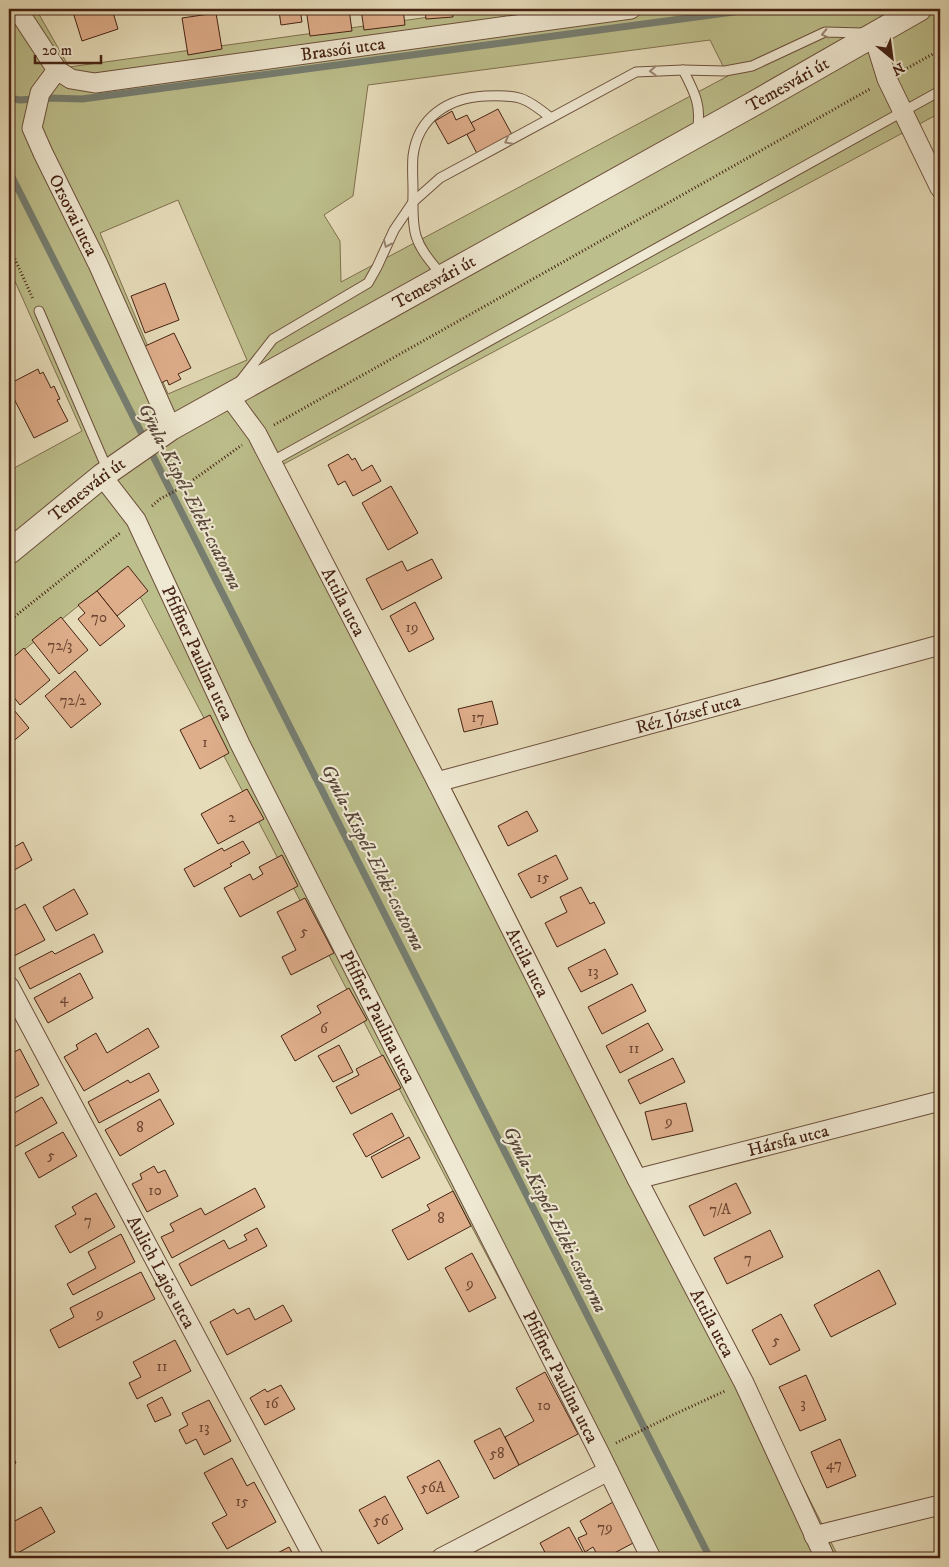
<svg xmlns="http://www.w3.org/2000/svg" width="949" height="1567" font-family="'IM FELL DW Pica',serif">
  <rect width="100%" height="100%" fill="#e6dcb9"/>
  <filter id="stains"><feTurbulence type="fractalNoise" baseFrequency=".004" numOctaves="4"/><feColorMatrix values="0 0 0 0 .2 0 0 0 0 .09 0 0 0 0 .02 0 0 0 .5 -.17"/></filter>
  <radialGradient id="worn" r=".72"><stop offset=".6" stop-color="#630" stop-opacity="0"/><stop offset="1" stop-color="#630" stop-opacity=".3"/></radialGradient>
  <path fill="#bcbe8b" stroke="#80704f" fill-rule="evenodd" d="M9,9H36L69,67L487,9H940V113L282,465L461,807L839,1558H640L583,1438L125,568L9,662V473L16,467L82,431L9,268ZM710,40L728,76L341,282L340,241L324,215L353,196L368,85ZM178,200L247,360L168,394L100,233Z"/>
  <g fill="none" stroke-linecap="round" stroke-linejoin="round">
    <g stroke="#767e71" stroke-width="7">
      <polyline points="9,98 20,100 50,98 82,99 756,9"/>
      <polyline points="9,171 710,1558"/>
    </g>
  </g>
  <g fill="#dead8a" stroke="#452213">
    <polygon points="72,9 112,9 118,29 82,41"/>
    <polygon points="268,9 300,9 302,22 281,25 279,11 269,13"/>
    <polygon points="306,9 349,9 352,31 310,36"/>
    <polygon points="361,9 403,9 405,25 364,30"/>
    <polygon points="425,9 452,9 453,17 426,19"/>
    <polygon points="216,13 222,49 188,55 182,18"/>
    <polygon points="498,109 516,142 481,161 463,127"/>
    <polygon points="452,111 456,120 467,115 475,130 448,144 435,121"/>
    <polygon points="165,283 179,320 145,333 131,296"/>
    <polygon points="174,333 191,368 178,374 181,379 169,385 167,380 161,383 143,347"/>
    <polygon points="38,369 40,374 43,372 51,388 54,386 60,399 57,400 68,421 34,438 9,389 9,384"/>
    <polygon points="348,454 352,460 355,458 362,471 372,465 381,481 353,496 345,481 338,485 328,465"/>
    <polygon points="391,486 418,533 388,550 362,503"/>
    <polygon points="432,559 442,578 382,610 366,579 402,561 407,571"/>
    <polygon points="128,566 148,591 117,616 97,591"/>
    <polygon points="97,591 125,626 100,646 78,619 85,613 78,605"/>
    <polygon points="415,602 434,639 409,652 390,616"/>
    <polygon points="61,617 88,650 59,674 32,640"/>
    <polygon points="24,648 50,680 20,705 9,691 9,661"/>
    <polygon points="75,671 101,704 71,728 45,696"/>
    <polygon points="492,701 498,724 464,732 458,709"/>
    <polygon points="9,704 29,728 10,744 9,742"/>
    <polygon points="210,715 229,753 200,769 180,730"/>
    <polygon points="247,789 264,819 218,844 201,814"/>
    <polygon points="527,811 538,831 508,846 498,826"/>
    <polygon points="243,841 250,853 230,864 232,866 194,887 184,869 222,848 224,851"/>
    <polygon points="23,842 32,860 9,873 9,850"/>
    <polygon points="282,855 298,886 240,917 224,888 250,874 253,880 263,874 259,867"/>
    <polygon points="556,855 568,879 531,898 518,874"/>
    <polygon points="581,887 590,904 594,902 605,923 557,947 545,923 567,912 560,897"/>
    <polygon points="74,889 88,914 56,931 43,907"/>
    <polygon points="305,898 334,953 291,975 282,957 296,950 277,912"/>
    <polygon points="25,904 45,940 12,957 9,950 9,913"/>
    <polygon points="94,934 103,952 30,989 19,968 52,951 55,954"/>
    <polygon points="605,949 618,974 581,992 568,968"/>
    <polygon points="80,973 93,998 48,1023 34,998"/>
    <polygon points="632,984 646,1011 602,1034 588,1007"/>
    <polygon points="349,988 367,1020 295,1061 281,1036 321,1013 317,1006"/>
    <polygon points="648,1023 663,1050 620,1073 606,1046"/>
    <polygon points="148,1028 159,1047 84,1091 64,1057 78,1049 76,1045 96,1033 107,1053"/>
    <polygon points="339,1045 353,1072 333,1082 318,1056"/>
    <polygon points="20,1049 39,1085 9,1101 9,1055"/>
    <polygon points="383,1055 401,1088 351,1114 336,1087 359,1075 356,1069"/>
    <polygon points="673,1058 685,1082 640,1104 628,1080"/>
    <polygon points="149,1073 159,1091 99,1123 88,1102 128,1080 130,1083"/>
    <polygon points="42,1097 57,1123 9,1150 9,1116"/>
    <polygon points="160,1099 174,1124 120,1156 105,1130"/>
    <polygon points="686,1103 693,1131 652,1140 645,1112"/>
    <polygon points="392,1113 404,1136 366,1157 353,1134"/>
    <polygon points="63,1132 77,1156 39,1178 25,1153"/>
    <polygon points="409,1137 420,1158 382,1178 371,1157"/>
    <polygon points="154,1166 158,1173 165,1170 178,1196 147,1212 132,1184 142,1179 140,1174"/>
    <polygon points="736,1183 751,1213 704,1236 689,1206"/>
    <polygon points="255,1188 265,1207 172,1258 161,1237 174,1231 170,1224 201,1208 205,1215"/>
    <polygon points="453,1191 471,1226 408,1260 392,1230 430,1210 427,1205"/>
    <polygon points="96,1193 115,1227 70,1253 55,1226 76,1214 72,1207"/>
    <polygon points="257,1228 267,1246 191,1286 179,1264 224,1240 229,1249 247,1240 244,1235"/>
    <polygon points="770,1230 783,1257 727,1284 714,1258"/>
    <polygon points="121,1234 135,1262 73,1295 67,1284 96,1268 88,1252"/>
    <polygon points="472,1253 496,1298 469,1312 445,1268"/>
    <polygon points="879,1270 896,1304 831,1337 814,1305"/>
    <polygon points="141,1272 155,1299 59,1348 50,1330 74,1317 70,1308"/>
    <polygon points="283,1305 292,1321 227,1355 210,1322 234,1309 237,1314 249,1308 255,1320"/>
    <polygon points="781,1314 800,1350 770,1365 752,1330"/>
    <polygon points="175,1340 191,1371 137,1399 129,1383 141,1377 133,1362"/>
    <polygon points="545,1372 578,1434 519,1465 505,1437 534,1421 516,1388"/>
    <polygon points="806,1375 826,1420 800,1431 779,1387"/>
    <polygon points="281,1385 295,1409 265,1425 250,1398 265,1389 267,1392"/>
    <polygon points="162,1397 171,1415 155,1422 147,1405"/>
    <polygon points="209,1400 231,1441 204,1455 196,1439 186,1444 179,1430 188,1425 182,1413"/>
    <polygon points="500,1428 519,1465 494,1479 474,1441"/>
    <polygon points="840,1439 856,1476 827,1488 811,1452"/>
    <polygon points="9,1449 16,1463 9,1467"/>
    <polygon points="232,1458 247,1486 254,1482 276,1522 227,1549 212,1523 227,1515 204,1473"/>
    <polygon points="439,1460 459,1497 427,1514 407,1477"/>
    <polygon points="385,1496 403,1529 378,1544 359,1510"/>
    <polygon points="613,1502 635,1542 605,1558 599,1558 593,1547 585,1552 578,1538 587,1534 580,1521"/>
    <polygon points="41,1507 55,1532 9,1558 9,1520 11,1519 13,1522"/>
    <polygon points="569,1527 586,1558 548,1558 540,1543"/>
    <polygon points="289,1547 295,1558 268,1558"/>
  </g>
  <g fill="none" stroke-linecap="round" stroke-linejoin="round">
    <g stroke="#6d503c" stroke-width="11">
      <g id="service">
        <path d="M683,70C695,93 702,106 697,132"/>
        <path d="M443,277C433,264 421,252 416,236C412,223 413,204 413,190C413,179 412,167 413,156C418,117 448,98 485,96C519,95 524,96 551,118"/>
        <polyline points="39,311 108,471"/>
        <polyline points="241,380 273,339 368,283 377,267 394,230 413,202 440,178 636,72 683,70 725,71 752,66 825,32 863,33"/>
        <polyline points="271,462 940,91"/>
      </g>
    </g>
    <g stroke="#6d503c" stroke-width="21">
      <g id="minor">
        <path id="s1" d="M17,9L57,70L71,79L95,83L631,9"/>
        <polyline points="873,34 887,79 940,188"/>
        <path id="s2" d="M57,70L40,93L32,128L43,153L98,264L171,428"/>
        <path id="s3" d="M229,396L257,434L437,782L637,1179L744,1383L825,1558"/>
        <path id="s4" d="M102,476L136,520L240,744L599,1452L651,1558"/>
        <path id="s5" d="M437,782L940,645"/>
        <path id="s6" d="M9,986L314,1558"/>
        <path id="s7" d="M637,1179L940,1101"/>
        <polyline points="814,1536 940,1505"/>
        <polyline points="441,1558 608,1471"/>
      </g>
    </g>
    <g stroke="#6d503c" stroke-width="26">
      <g id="tertiary">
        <path id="s8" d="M9,552L102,476L171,428L753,104L919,9"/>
      </g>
    </g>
    <g stroke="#452213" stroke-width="3" stroke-dasharray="1 2.5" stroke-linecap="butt">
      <polyline points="904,70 940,50"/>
      <polyline points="9,246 33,299"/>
      <polyline points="274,425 870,89"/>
      <polyline points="152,506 160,499 186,485 242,445"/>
      <polyline points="9,621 120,533"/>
      <polyline points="616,1443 675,1414 725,1391"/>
    </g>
    <use href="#service" stroke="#efe8d2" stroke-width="9"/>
    <use href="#minor" stroke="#efe8d2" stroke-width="19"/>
    <use href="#tertiary" stroke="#efe8d2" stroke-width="24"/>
  </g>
  <defs><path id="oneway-chevron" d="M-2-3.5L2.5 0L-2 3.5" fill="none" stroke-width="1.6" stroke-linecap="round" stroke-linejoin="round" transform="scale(1.25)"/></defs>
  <g stroke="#9a8572">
    <use href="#oneway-chevron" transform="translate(825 34) rotate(167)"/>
    <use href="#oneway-chevron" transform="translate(653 71) rotate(177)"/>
    <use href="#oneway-chevron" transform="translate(508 141) rotate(152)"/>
    <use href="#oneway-chevron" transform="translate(387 244) rotate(114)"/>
  </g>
  <g text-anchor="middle" stroke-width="4" stroke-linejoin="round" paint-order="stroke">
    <g font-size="15" fill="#6b4531">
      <text x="99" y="622">70</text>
      <text x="412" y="632">19</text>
      <text x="60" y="650">72/3</text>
      <text x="73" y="705">72/2</text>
      <text x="478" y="722">17</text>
      <text x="205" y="747">1</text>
      <text x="232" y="822">2</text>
      <text x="543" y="882">15</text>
      <text x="304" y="936">5</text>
      <text x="593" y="976">13</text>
      <text x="64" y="1003">4</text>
      <text x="324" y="1033">6</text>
      <text x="634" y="1053">11</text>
      <text x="669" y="1126">9</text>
      <text x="140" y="1132">8</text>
      <text x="51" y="1160">5</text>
      <text x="155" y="1195">10</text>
      <text x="720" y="1214">7/A</text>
      <text x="441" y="1223">8</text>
      <text x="88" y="1225">7</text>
      <text x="748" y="1263">7</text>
      <text x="470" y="1288">9</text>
      <text x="100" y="1318">9</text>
      <text x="776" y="1345">5</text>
      <text x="162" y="1371">11</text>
      <text x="272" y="1408">16</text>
      <text x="803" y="1408">3</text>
      <text x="544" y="1410">10</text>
      <text x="204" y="1432">13</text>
      <text x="497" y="1458">58</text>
      <text x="834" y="1469">47</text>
      <text x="433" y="1492">56A</text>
      <text x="242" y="1506">15</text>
      <text x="381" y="1525">56</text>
      <text x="605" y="1532">79</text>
    </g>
    <g font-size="18" fill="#452213" stroke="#efe8d2">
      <text dy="6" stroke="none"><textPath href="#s1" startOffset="364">Brassói utca</textPath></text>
      <text dy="6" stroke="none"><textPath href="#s8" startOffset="910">Temesvári út</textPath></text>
      <text dy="6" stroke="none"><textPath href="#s2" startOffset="161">Orsovai utca</textPath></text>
      <text dy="6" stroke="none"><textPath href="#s8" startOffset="505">Temesvári út</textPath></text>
      <text dy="6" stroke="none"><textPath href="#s8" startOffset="100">Temesvári út</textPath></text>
      <text dy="6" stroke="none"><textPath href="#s3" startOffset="236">Attila utca</textPath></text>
      <text dy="6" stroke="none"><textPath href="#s4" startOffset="202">Pfiffner Paulina utca</textPath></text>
      <text dy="6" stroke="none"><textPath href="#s5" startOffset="260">Réz József utca</textPath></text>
      <text dy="6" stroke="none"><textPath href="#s3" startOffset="641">Attila utca</textPath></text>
      <text dy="6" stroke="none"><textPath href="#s4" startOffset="608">Pfiffner Paulina utca</textPath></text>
      <text dy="6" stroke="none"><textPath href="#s7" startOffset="156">Hársfa utca</textPath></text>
      <text dy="6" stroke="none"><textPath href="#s6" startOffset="324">Aulich Lajos utca</textPath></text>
      <text dy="6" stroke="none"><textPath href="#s3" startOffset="1046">Attila utca</textPath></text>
      <text dy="6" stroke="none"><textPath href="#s4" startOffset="1012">Pfiffner Paulina utca</textPath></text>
    </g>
    <g font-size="19" font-style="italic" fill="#59483a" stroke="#efe8d2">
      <text transform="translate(191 496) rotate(63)" y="7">Gyula-Kispél-Eleki-csatorna</text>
      <text transform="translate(374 857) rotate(63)" y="7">Gyula-Kispél-Eleki-csatorna</text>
      <text transform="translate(556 1219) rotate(63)" y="7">Gyula-Kispél-Eleki-csatorna</text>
    </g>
  </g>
  <rect width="949" height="1567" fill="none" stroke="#e6dcb9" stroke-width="30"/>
  <rect x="10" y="10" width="929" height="1547" fill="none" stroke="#452213" stroke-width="2.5"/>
  <rect x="15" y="15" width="919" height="1537" fill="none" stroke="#452213"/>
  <g transform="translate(892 58) rotate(151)" stroke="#efe8d2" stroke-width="4" paint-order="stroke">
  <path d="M0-4L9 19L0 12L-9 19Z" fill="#452213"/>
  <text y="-8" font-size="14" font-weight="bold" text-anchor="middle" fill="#452213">N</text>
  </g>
  <path d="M35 55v8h66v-8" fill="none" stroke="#452213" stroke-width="2.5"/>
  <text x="42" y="55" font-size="15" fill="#452213" stroke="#efe8d2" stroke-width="4" paint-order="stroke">20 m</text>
  <rect width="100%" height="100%" filter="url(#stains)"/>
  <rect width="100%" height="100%" fill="url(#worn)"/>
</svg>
